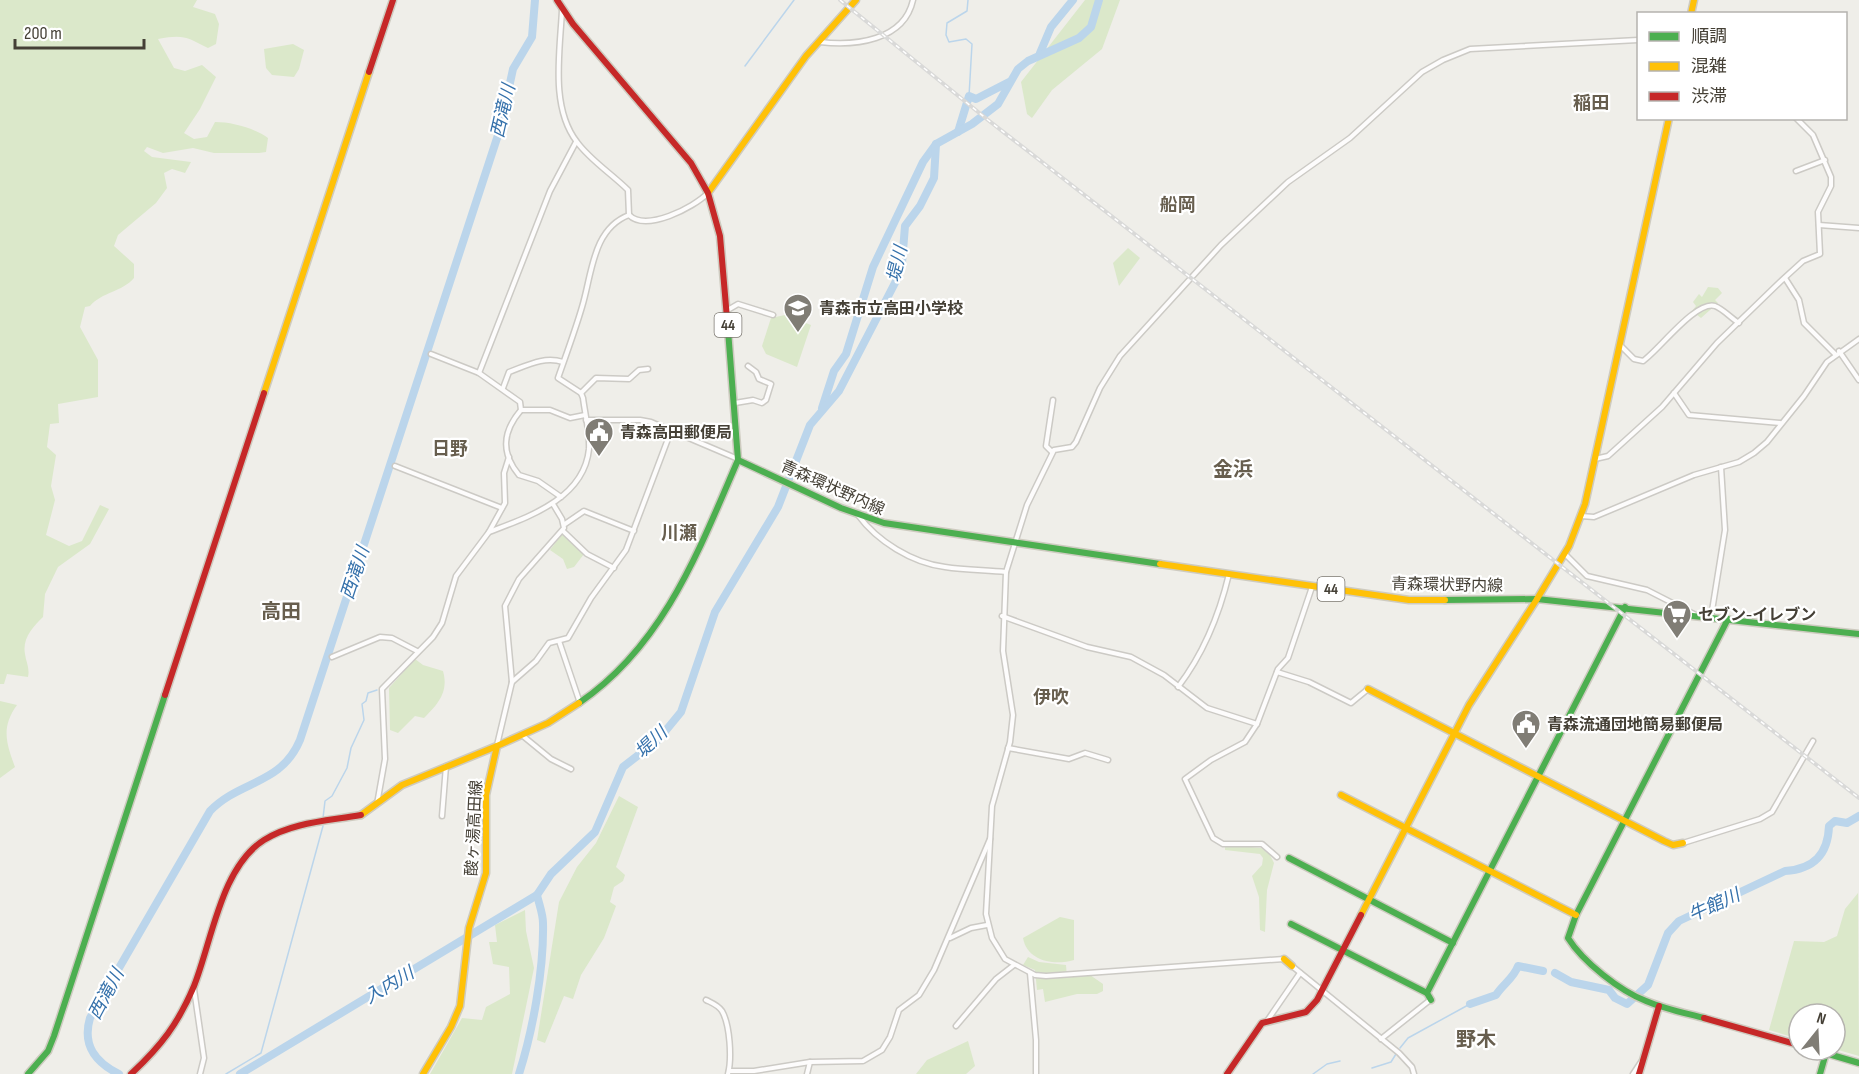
<svg xmlns="http://www.w3.org/2000/svg" width="1859" height="1074" font-family="'Sofia Sans Condensed','Noto Sans JP',sans-serif">
  <rect width="100%" height="100%" fill="#efeee9"/>
  <g fill="#dbe8ca">
    <path d="M0,0H197L193,7L215,14L219,24L216,44L208,48C187,37 183,34 158,39L174,68L185,71L202,65L216,77L200,109L184,133L194,139L207,137L215,122C232,122 254,128 268,138L266,152L259,153H214L193,148L163,153L147,147L144,151L152,157L191,162L185,173L172,169L164,173L167,188L156,203L118,235L114,246L134,264V278C122,292 102,292 90,306L85,307L80,327L98,360V397L58,404L59,423L50,424L47,447L56,455L51,486L55,500L46,535L69,546L82,541L100,505L109,509L90,544L58,567L45,594L43,617C33,627 22,638 25,654C26,662 30,668 28,677L7,674L4,684H0Z"/>
    <polygon points="1085,0 1120,0 1102,49 1052,90 1032,118 1027,114 1021,82"/>
    <polygon points="293,44 304,50 299,69 294,77 272,75 266,68 264,49"/>
    <polygon points="1128,248 1140,258 1119,286 1113,263"/>
    <polygon points="1708,287 1718,288 1722,293 1715,300 1718,303 1701,318 1692,311 1696,306 1693,302 1699,294 1702,297"/>
    <polygon points="785,315 811,325 797,367 766,354 762,346 771,318"/>
    <polygon points="563,533 584,554 574,567 567,569 563,559 550,550"/>
    <path d="M415,659L423,665L443,671C449,692 438,704 424,718L415,716L398,733L390,730L389,688Z"/>
    <path d="M0,701L17,705C1,727 6,743 15,767L0,778Z"/>
    <polygon points="619,796 638,807 616,867 625,875 623,881 614,887 610,902 616,906 604,938 581,975 573,999 564,996 545,1043 537,1040 559,902 577,867 596,843"/>
    <polygon points="1231,845 1261,848 1270,855 1274,863 1267,890 1265,932 1260,930 1259,897 1252,876 1262,865 1263,858 1260,854 1225,850 1225,847"/>
    <polygon points="1858,893 1859,1056 1835,1049 1835,1014 1799,1014 1799,1039 1769,1030 1794,941 1824,942 1837,936 1845,909"/>
    <polygon points="525,910 526,931 534,968 512,1074 430,1074 462,1018 482,1020 486,1007 510,994 509,967 493,964 489,942 497,942 495,925"/>
    <path d="M1060,917L1074,920V960C1054,966 1027,961 1023,938Z"/>
    <polygon points="1028,957 1039,962 1066,965 1067,977 1090,975 1103,984 1103,991 1097,994 1077,994 1045,1002 1043,989 1037,990 1035,970 1023,965"/>
    <polygon points="968,1041 975,1066 966,1074 916,1074 927,1060"/>
  </g>
  <g fill="none" stroke-linecap="round" stroke-linejoin="round">
    <g stroke="#bbd5eb" stroke-width="1.5">
      <polyline points="968,0 967,11 947,23 946,35 949,42 966,39 972,44 969,96"/>
      <polyline points="745,66 794,0"/>
      <polyline points="323,818 325,801 332,796 347,768 351,748 364,720 362,704 366,701 368,693 377,690"/>
      <polyline points="1400,1048 1408,1038 1470,1004"/>
      <polyline points="1372,1068 1391,1062 1396,1054"/>
      <polyline points="226,1074 261,1053 323,826"/>
      <polyline points="1313,1074 1327,1064 1340,1061"/>
    </g>
    <g stroke="#bbd5eb" stroke-width="8">
      <polyline points="1040,53 1051,27 1073,0"/>
      <polyline points="958,132 969,96 976,99 1009,82"/>
      <polyline points="822,408 834,371 846,354 873,267 923,162 936,144 972,124 998,104 1018,69 1028,61 1079,38 1091,27 1099,0"/>
      <path d="M1555,973L1571,982L1609,990L1615,998L1627,1004L1648,985L1668,933L1679,921L1785,871C1814,869 1828,854 1829,826L1835,821L1847,823L1859,816"/>
      <path d="M1470,1004L1496,995C1502,985 1514,978 1518,966L1543,971"/>
      <path d="M119,1074C95,1062 82,1045 90,1018L210,811C240,780 281,785 300,740L500,129L513,69L532,37L535,0"/>
      <polyline points="240,1074 537,895"/>
      <path d="M519,1074C533,1030 544,969 543,923C543,914 539,904 537,895L551,874L595,832L623,767L658,740L681,712L715,612L778,507L810,425L839,391L897,279L902,263L905,226L920,206L934,178L936,144"/>
    </g>
    <g stroke="#cccac5" stroke-width="7">
      <g id="street">
        <path d="M562,10C560,52 550,107 577,142C590,160 612,174 628,190L629,215"/>
        <path d="M820,42C855,46 904,41 913,0"/>
        <polyline points="1796,171 1825,160"/>
        <path d="M629,215C646,232 693,208 708,193"/>
        <polyline points="1819,225 1859,228"/>
        <polyline points="1785,278 1799,300 1804,323 1835,354"/>
        <polyline points="726,311 738,304 773,315"/>
        <path d="M1620,345L1634,359L1643,361C1659,350 1696,300 1715,306C1723,309 1731,318 1739,323"/>
        <polyline points="1839,351 1859,380"/>
        <path d="M431,354L479,373L520,402L521,410C503,431 500,452 519,475L538,481L561,497"/>
        <polyline points="479,373 550,191 576,142"/>
        <path d="M503,388L509,372C528,365 544,356 563,362"/>
        <polyline points="581,393 596,378 629,379 639,370 648,369"/>
        <polyline points="1674,393 1689,415 1780,423"/>
        <polyline points="735,403 753,400 762,403 766,400 771,384 759,379 756,372 748,366"/>
        <polyline points="521,410 550,410 570,418 585,415"/>
        <polyline points="586,420 640,420 651,422 738,459"/>
        <polyline points="1052,452 1046,446 1053,400"/>
        <polyline points="1595,459 1608,456 1662,407 1717,343 1780,282 1803,261 1820,254 1818,212 1831,186 1831,177 1813,135 1796,118"/>
        <polyline points="395,466 502,508"/>
        <path d="M858,515C877,541 912,563 945,567C965,570 985,570 1006,572"/>
        <polyline points="1581,516 1594,517 1694,475 1739,462 1754,453 1767,442 1804,396 1827,362 1859,339"/>
        <polyline points="565,524 584,511 634,531"/>
        <polyline points="563,531 587,554 614,568"/>
        <path d="M489,532C528,517 584,499 589,449C590,433 585,414 583,398L581,393L558,378C566,355 575,331 582,307C592,275 592,229 629,215"/>
        <polyline points="1565,554 1587,576 1647,590 1696,615"/>
        <polyline points="1002,616 1087,647 1131,657 1164,675 1207,708 1257,724 1245,742 1211,760 1185,779 1213,838 1223,844 1262,844 1277,857"/>
        <polyline points="1711,617 1725,530 1721,467"/>
        <polyline points="559,641 580,703"/>
        <polyline points="332,657 380,637 392,638 417,651"/>
        <polyline points="1277,672 1309,682 1351,703 1368,689"/>
        <polyline points="512,682 536,661 549,643 568,638 591,598 626,550 671,431"/>
        <path d="M1178,687C1204,653 1219,616 1229,574"/>
        <polyline points="1257,724 1278,669 1288,658 1312,587"/>
        <polyline points="523,736 551,759 571,769"/>
        <polyline points="497,745 512,682 505,606 519,579 564,528 562,519 553,504"/>
        <polyline points="1008,748 1069,759 1085,753 1108,760"/>
        <polyline points="377,804 385,759 382,689 433,637 442,623 456,576 489,532 505,503 504,473 509,457"/>
        <polyline points="442,816 446,766"/>
        <polyline points="1683,843 1760,819 1772,812 1813,741"/>
        <polyline points="950,938 971,928 987,925"/>
        <polyline points="1284,959 1046,976 1035,975 1005,959 992,938 986,914 992,806 1010,742 1013,715 1003,651 1006,572 1027,505 1054,450 1072,447 1076,442 1100,388 1120,356 1221,245 1288,182 1350,138 1422,72 1443,60 1470,49 1638,40"/>
        <polyline points="1292,966 1399,1053 1412,1067 1414,1074"/>
        <polyline points="1030,973 1036,1040 1036,1074"/>
        <polyline points="194,989 204,1058 200,1074"/>
        <path d="M706,1000C712,1003 718,1005 722,1011C730,1025 732,1058 728,1074"/>
        <polyline points="1267,1021 1300,973"/>
        <polyline points="956,1026 996,979 1014,965"/>
        <polyline points="1381,1039 1430,1000"/>
        <polyline points="729,1071 754,1071 810,1062 863,1061 882,1050 890,1037 899,1010 919,995 934,970 990,839"/>
        <polyline points="807,1074 810,1062"/>
        <polyline points="1633,1074 1641,1062"/>
      </g>
    </g>
    <g stroke="#cecbc0" stroke-width="9">
      <g id="fast">
        <polyline points="728,330 738,460 841,508 884,523 1160,564"/>
        <polyline points="1445,600 1537,599 1859,634"/>
        <path d="M579,703C664,645 699,550 738,460"/>
        <polyline points="1289,858 1453,943"/>
        <polyline points="1291,924 1427,993"/>
        <polyline points="1431,1000 1427,993 1625,607"/>
        <path d="M1704,1018C1685,1013 1665,1009 1646,1001C1620,991 1583,962 1568,938L1576,915L1728,619"/>
        <polyline points="1815,1050 1859,1063"/>
        <polyline points="28,1074 48,1051 54,1036 165,695"/>
        <polyline points="1820,1074 1826,1053"/>
      </g>
    </g>
    <g stroke="#cecbc0" stroke-width="9">
      <g id="slow">
        <polyline points="1691,14 1694,0"/>
        <polyline points="708,193 806,56 856,0"/>
        <polyline points="264,393 369,72"/>
        <polyline points="1160,564 1409,600 1445,600"/>
        <polyline points="1537,599 1569,546 1585,504 1669,118"/>
        <polyline points="1368,689 1664,841 1673,845 1683,843"/>
        <polyline points="1341,795 1576,915"/>
        <polyline points="361,815 402,785 497,746"/>
        <polyline points="1361,915 1469,705 1537,599"/>
        <polyline points="1284,959 1292,966"/>
        <polyline points="423,1074 451,1027 460,1006 469,928 486,873 486,795 497,746 548,723 579,703"/>
      </g>
    </g>
    <g stroke="#cecbc0" stroke-width="9">
      <g id="jam">
        <polyline points="557,0 573,24 691,163 708,193 720,236 728,330"/>
        <polyline points="369,72 393,0"/>
        <polyline points="165,695 264,393"/>
        <polyline points="1704,1018 1799,1045"/>
        <path d="M131,1074C161,1046 178,1024 194,986C212,941 221,867 264,840C293,822 328,821 361,815"/>
        <polyline points="1227,1074 1262,1023 1306,1012 1317,1000 1361,915"/>
        <polyline points="1639,1074 1659,1006"/>
      </g>
    </g>
    <use href="#street" stroke="#fdfcfc" stroke-width="4"/>
    <use href="#fast" stroke="#4caf50" stroke-width="6"/>
    <use href="#slow" stroke="#ffc107" stroke-width="6"/>
    <use href="#jam" stroke="#c62828" stroke-width="6"/>
    <g stroke="#d9d9d8" stroke-width="4">
      <polyline id="rail" points="840,0 988,120 1859,798"/>
    </g>
    <use href="#rail" stroke="#fff" stroke-width="1.5" stroke-dasharray="4.5" stroke-linecap="butt"/>
  </g>
  <defs>
    <g id="school-pin" transform="scale(1.5)"><path d="M0 17L-7.5 6A9.5 9.5 0 1 1 7.5 6Z" fill="#807d75" stroke="#fff"/><path d="M0-5L7-2L0 1L-7-2ZM-4 1L0 2.5L4 1V4Q0 6-4 4Z" fill="#fff"/></g>
    <g id="civic-pin" transform="scale(1.5)"><path d="M0 17L-7.5 6A9.5 9.5 0 1 1 7.5 6Z" fill="#807d75" stroke="#fff"/><path d="M-.6-6.5H3V-4.5H.6V-3L4-1V1h2V6H-6V1h2V-1L-.6-3ZM-1.2 2.5V6h2.4V2.5Z" fill="#fff"/></g>
    <g id="supermarket-pin" transform="scale(1.5)"><path d="M0 17L-7.5 6A9.5 9.5 0 1 1 7.5 6Z" fill="#807d75" stroke="#fff"/><path d="M-6-5.5h2.5l.6 2H6L4.5 2H-2.5L-4.4-4H-6ZM-1.5 3.2a1.3 1.3 0 1 0 .1 0ZM3 3.2a1.3 1.3 0 1 0 .1 0Z" fill="#fff"/></g>
  </defs>
  <g fill-rule="evenodd">
    <use href="#school-pin" x="798" y="308"/>
    <use href="#civic-pin" x="599" y="432"/>
    <use href="#supermarket-pin" x="1677" y="614"/>
    <use href="#civic-pin" x="1526" y="724"/>
  </g>
  <g text-anchor="middle" stroke-width="4.5" stroke-linejoin="round" paint-order="stroke">
    <g fill="#fff" stroke="#7d7972" stroke-width="1.5">
      <rect x="714.5" y="313" width="27" height="24" rx="4.5"/>
      <rect x="1317.5" y="577" width="27" height="24" rx="4.5"/>
    </g>
    <g font-size="15" font-weight="bold" fill="#454036">
      <text x="728" y="330">44</text>
      <text x="1331" y="594">44</text>
    </g>
    <g font-size="16" font-weight="bold" fill="#454036" stroke="#fff" text-anchor="start">
      <text x="819" y="314">青森市立高田小学校</text>
      <text x="620" y="438">青森高田郵便局</text>
      <text x="1698" y="620">セブン-イレブン</text>
      <text x="1547" y="730">青森流通団地簡易郵便局</text>
    </g>
    <g font-size="16" fill="#454036" stroke="#fff">
      <text transform="translate(833 487) rotate(24)" y="6">青森環状野内線</text>
      <text transform="translate(1447 584) rotate(1)" y="6">青森環状野内線</text>
      <text transform="translate(473 828) rotate(-87)" y="6">酸ヶ湯高田線</text>
    </g>
    <g font-size="18" font-weight="bold" fill="#675e4e" stroke="#fff">
      <text x="1591" y="109">稲田</text>
      <text x="1178" y="211">船岡</text>
      <text x="450" y="455">日野</text>
      <text x="679" y="539">川瀬</text>
      <text x="1051" y="703">伊吹</text>
    </g>
    <g font-size="18" font-style="italic" fill="#3571ab" stroke="#fff">
      <text transform="translate(503 111) rotate(-77)" y="6">西滝川</text>
      <text transform="translate(897 264) rotate(-77)" y="6">堤川</text>
      <text transform="translate(355 573) rotate(-72)" y="6">西滝川</text>
      <text transform="translate(651 742) rotate(-43)" y="6">堤川</text>
      <text transform="translate(1714 905) rotate(-25)" y="6">牛館川</text>
      <text transform="translate(389 985) rotate(-31)" y="6">入内川</text>
      <text transform="translate(106 994) rotate(-62)" y="6">西滝川</text>
    </g>
    <g font-size="20" font-weight="bold" fill="#675e4e" stroke="#fff">
      <text x="1233" y="476">金浜</text>
      <text x="281" y="618">高田</text>
      <text x="1476" y="1046">野木</text>
    </g>
  </g>
  <rect x="1637" y="12" width="210" height="108" fill="#ffffff" stroke="#b5b3af" stroke-width="1.5"/>
  <rect x="1649" y="32" width="30" height="9" fill="#4caf50" stroke="#b5b3af" stroke-width="1.5"/>
  <text x="1691" y="42" font-size="18" fill="#454036">順調</text>
  <rect x="1649" y="62" width="30" height="9" fill="#ffc107" stroke="#b5b3af" stroke-width="1.5"/>
  <text x="1691" y="72" font-size="18" fill="#454036">混雑</text>
  <rect x="1649" y="92" width="30" height="9" fill="#c62828" stroke="#b5b3af" stroke-width="1.5"/>
  <text x="1691" y="102" font-size="18" fill="#454036">渋滞</text>
  <g transform="translate(1817 1032) rotate(18)"><circle r="28" fill="#ffffff" stroke="#b5b3af" stroke-width="1.5"/>
  <path d="M0-4.5L10 22L0 15L-10 22Z" fill="#807d75"/>
  <text y="-9" font-size="16" font-weight="bold" text-anchor="middle" fill="#454036">N</text>
  </g>
  <path d="M15 39v9h129v-9" fill="none" stroke="#454036" stroke-width="3"/>
  <text x="24" y="39" font-size="18" fill="#454036" stroke="#ffffff" stroke-width="4.5" paint-order="stroke">200 m</text>
</svg>
